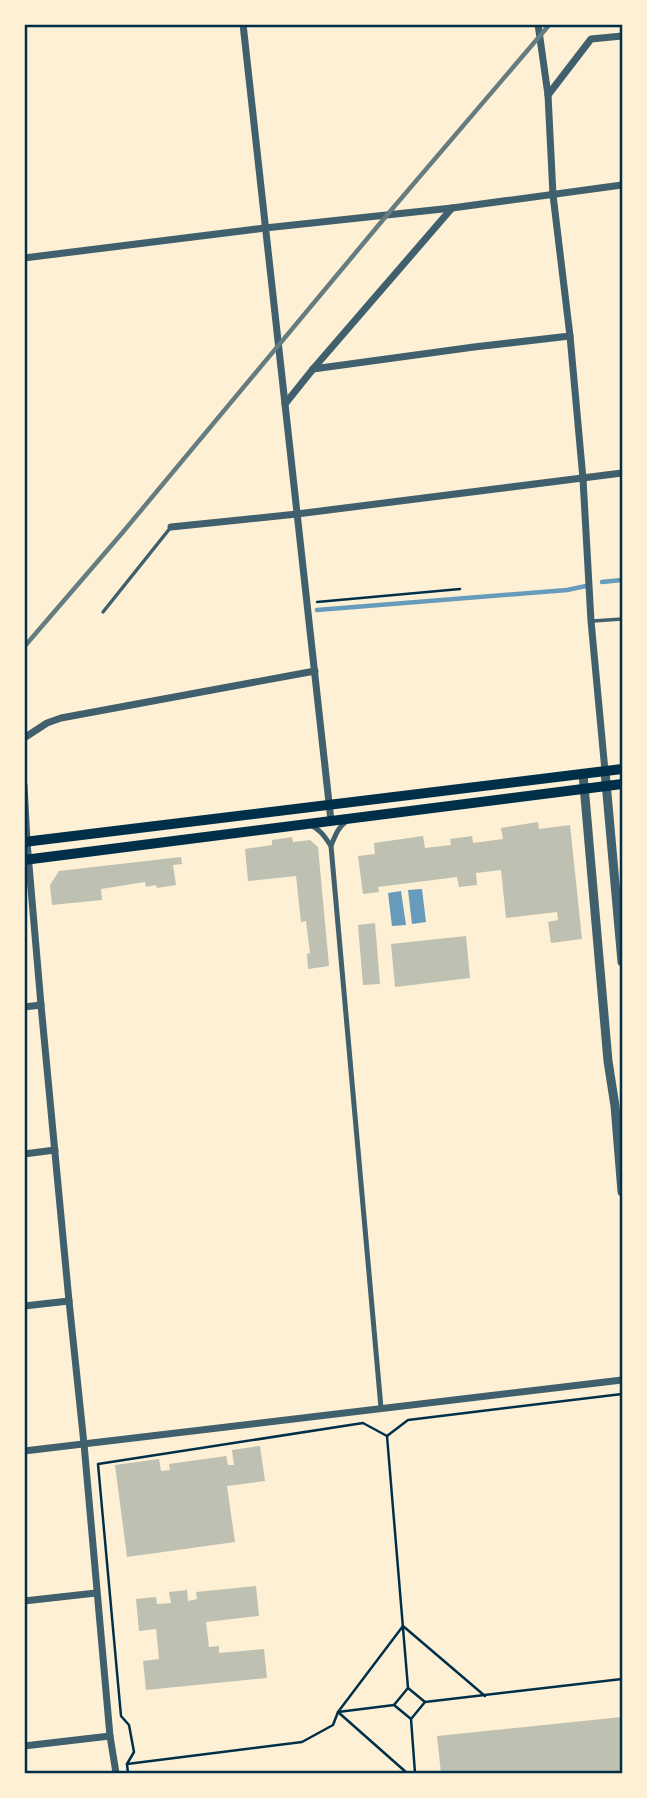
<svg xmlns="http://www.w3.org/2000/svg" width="647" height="1798" font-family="Barlow,sans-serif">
  <rect width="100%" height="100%" fill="#fdf0d5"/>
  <g fill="#669bbc">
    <polygon points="422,889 426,922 412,924 408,890"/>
    <polygon points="401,891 406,925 392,926 388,893"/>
  </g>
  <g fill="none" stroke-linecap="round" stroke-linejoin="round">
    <g stroke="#669bbc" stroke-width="4.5">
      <polyline points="602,582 622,580"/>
      <polyline points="317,610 567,590 586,586"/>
    </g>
  </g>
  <g fill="#bec0b2">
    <polygon points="538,822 539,829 570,825 582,939 551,943 548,922 558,920 557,912 506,918 501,870 476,873 477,885 459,887 457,877 378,887 379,892 363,894 358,856 375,854 374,843 423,836 425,848 451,845 450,839 472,836 473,843 503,839 501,828"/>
    <polygon points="292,837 293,842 310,840 318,847 329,966 308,969 307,954 310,953 306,921 301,922 296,876 248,881 245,849 272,845 272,840"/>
    <polygon points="181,857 182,864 173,865 176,885 157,888 156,885 146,887 145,882 101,889 102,900 52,905 50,885 59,871"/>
    <polygon points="375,923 380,984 363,985 358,925"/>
    <polygon points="466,936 470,978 395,987 391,944"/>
    <polygon points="260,1446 265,1481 227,1486 235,1542 127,1557 115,1465 159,1459 161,1471 170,1470 169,1464 226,1456 228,1465 234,1465 232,1450"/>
    <polygon points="256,1586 259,1616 206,1622 209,1647 219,1646 219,1653 264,1649 267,1678 146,1690 143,1661 159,1659 156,1629 139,1631 136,1599 156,1597 157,1604 171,1603 169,1592 187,1590 188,1601 197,1599 196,1592"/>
    <polygon points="622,1717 622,1773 441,1773 437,1736"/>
  </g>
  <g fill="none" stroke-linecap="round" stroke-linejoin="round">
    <g stroke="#003049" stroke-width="2.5">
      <polyline points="317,602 460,589"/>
      <polyline points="387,1436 408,1688"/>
      <polygon points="408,1688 425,1702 411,1719 394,1705"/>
      <polyline points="425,1702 622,1679"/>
      <polyline points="411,1719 415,1773"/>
      <polyline points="127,1764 302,1742 333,1725 338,1712 394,1705"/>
      <polyline points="128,1773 127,1764 134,1752 129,1725 121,1716 98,1464 363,1423 387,1436 408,1420 622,1394"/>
      <polyline points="407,1773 338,1712 403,1626 485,1696"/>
    </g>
    <g stroke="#3f606c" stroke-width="3.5">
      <polyline points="103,612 171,527"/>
      <polyline points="593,621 622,619"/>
    </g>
    <g stroke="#3f606c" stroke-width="5">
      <path d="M310,825C320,829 325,837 331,846C335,836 338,827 347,821"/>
      <polyline points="331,846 381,1408"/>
    </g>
    <g stroke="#3f606c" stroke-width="7">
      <polyline points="243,24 285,404"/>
      <polyline points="538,24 548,95 553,195 570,336 583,479 591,621 605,771"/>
      <polyline points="548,95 591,39 622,36"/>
      <polyline points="24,258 265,228 452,208 622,185"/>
      <polyline points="313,369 474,347 570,336"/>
      <polyline points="171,527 297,514 622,473"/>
      <polyline points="24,738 47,723 61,718 315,671"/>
      <polyline points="24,785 27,842 41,1005 69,1301 84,1444 110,1736 116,1773"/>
      <polyline points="331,821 285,404 313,369 452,208"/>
      <polyline points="24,1007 41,1005"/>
      <polyline points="24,1154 55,1150"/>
      <polyline points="24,1306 69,1301"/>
      <polyline points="24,1451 622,1380"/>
      <polyline points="24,1601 96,1593"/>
      <polyline points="24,1746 110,1736"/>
    </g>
    <g stroke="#3f606c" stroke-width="9">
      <polyline points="605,771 622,962"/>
      <polyline points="583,774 608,1061 615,1106 622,1192"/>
    </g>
    <g stroke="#003049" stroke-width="10">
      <polyline points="24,842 622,769"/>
      <polyline points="24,860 622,784"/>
    </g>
    <polyline stroke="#657d81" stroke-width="4.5" points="24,647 123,532 387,215 550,24"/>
  </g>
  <rect width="647" height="1798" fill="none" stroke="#fdf0d5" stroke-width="52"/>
  <rect x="26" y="26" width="595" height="1746" fill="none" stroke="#003049" stroke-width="2.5"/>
</svg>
